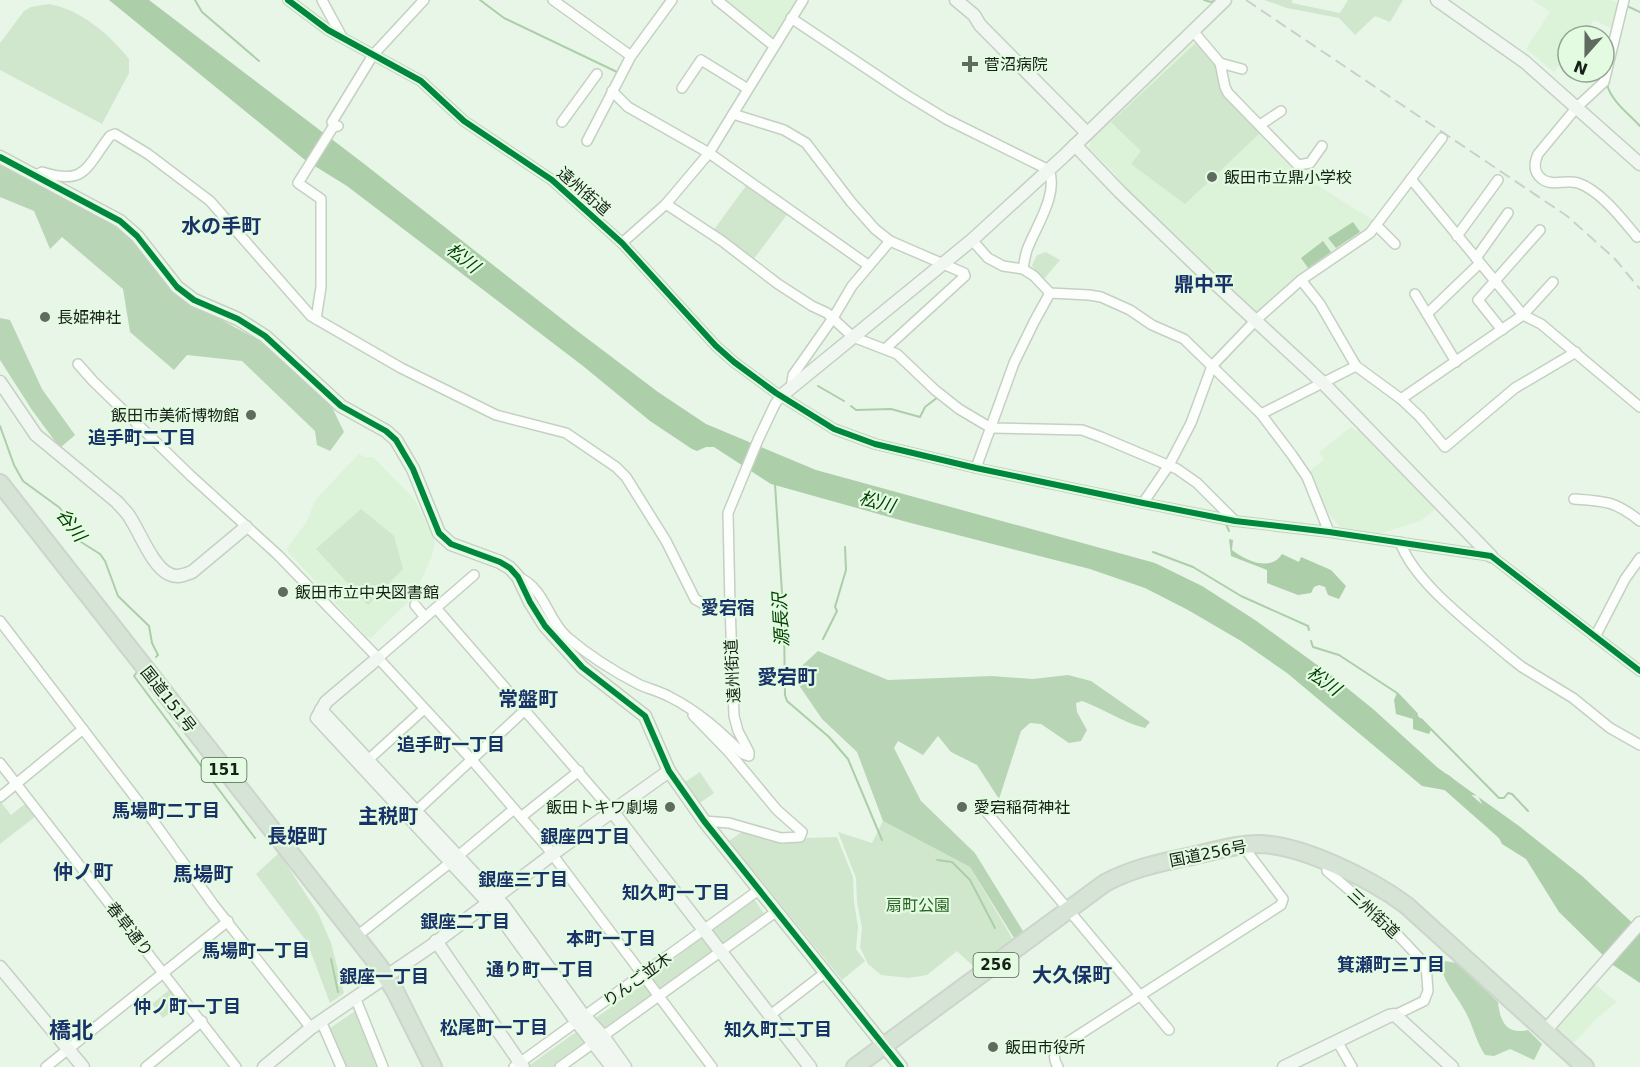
<svg xmlns="http://www.w3.org/2000/svg" width="1640" height="1067" font-family="'DejaVu Sans','Noto Sans JP',sans-serif">
  <rect width="100%" height="100%" fill="#e8f6e7"/>
  <g fill="#dcf3da">
    <polygon points="723,0 797,0 773,39"/>
    <polygon points="1533,0 1611,0 1619,4 1613,29 1594,20 1582,36 1568,36 1568,54 1554,72 1526,49 1550,12"/>
    <polygon points="1197,39 1217,62 1223,87 1309,180 1376,222 1367,233 1257,317 1179,244 1181,240 1125,189 1116,175 1089,148 1091,139"/>
    <polygon points="1361,425 1438,508 1420,521 1378,534 1340,527 1326,510 1308,473 1324,459 1319,452 1351,427 1356,431"/>
    <polygon points="359,454 365,457 373,457 415,500 435,541 432,556 414,596 371,638 366,636 288,552 287,548 306,523 316,499"/>
    <polygon points="1594,984 1617,1002 1596,1019 1573,1044 1555,1029"/>
  </g>
  <g fill="#d0e7ce">
    <polygon points="1264,0 1292,0 1292,3 1340,13 1348,0 1403,0 1390,22 1375,16 1355,35 1339,18 1287,8"/>
    <path d="M49,4C80,9 110,35 129,59V73L102,124L0,70V43L24,11L31,7Z"/>
    <polygon points="1196,43 1215,63 1223,96 1260,133 1185,204 1131,164 1141,151 1111,122"/>
    <polygon points="748,183 789,212 753,260 713,231"/>
    <polygon points="1046,252 1060,260 1044,279 1035,273 1032,265 1037,255"/>
    <polygon points="361,509 394,536 403,569 368,605 316,549"/>
    <polygon points="700,772 714,793 700,803 685,782"/>
    <polygon points="0,801 11,815 26,803 36,816 0,844"/>
    <polygon points="883,821 970,867 1015,943 975,968 957,951 927,975 909,978 881,975 868,964 860,947 862,928 857,902 856,878 838,832 872,843"/>
    <polygon points="743,831 791,841 805,838 837,837 853,877 854,902 858,927 856,949 865,961 842,980 729,841"/>
    <polygon points="279,853 318,913 331,943 344,993 330,1003 307,942 256,874"/>
    <polygon points="754,899 765,915 607,1029 586,1042 554,1067 527,1067 642,985 703,936"/>
    <polygon points="169,990 181,1004 163,1018 152,1004"/>
    <polygon points="358,1009 380,1067 345,1067 330,1028"/>
  </g>
  <g fill="#b8d6b5">
    <polygon points="0,162 111,220 198,307 260,341 331,405 344,432 330,451 317,445 315,431 242,361 187,355 174,370 130,332 123,289 62,237 50,249 34,211 0,197"/>
    <polygon points="0,318 10,320 42,389 75,435 60,448 32,410 0,360"/>
    <path d="M818,651L888,680L992,676L1033,679L1068,675L1091,681L1150,722L1145,728C1122,722 1104,709 1082,701L1076,703L1077,712L1087,730L1081,741L1069,743L1041,724L1030,723L1021,731L999,799L977,765L951,752L938,736L923,755L898,741L894,748L921,801L975,853L1023,931L1014,938L970,867L883,821L857,752L822,719L792,675Z"/>
    <path d="M1445,961L1456,963L1498,1002C1500,1021 1506,1035 1528,1030L1542,1044L1534,1060L1510,1049L1494,1056L1485,1055C1477,1043 1474,1030 1468,1017C1460,999 1445,985 1441,967Z"/>
  </g>
  <g fill="#accea9">
    <polygon points="109,0 149,0 363,163 576,330 658,392 706,424 816,470 1155,563 1202,586 1255,620 1331,675 1373,709 1438,768 1519,826 1582,876 1640,930 1640,983 1613,965 1559,912 1526,859 1502,844 1478,796 1422,786 1287,673 1241,641 1188,610 1145,588 1090,569 907,522 771,484 714,447 706,447 697,451 692,449 650,421 583,366 347,186 305,160"/>
    <polygon points="1353,222 1360,232 1336,248 1328,238"/>
    <polygon points="1323,241 1331,252 1308,268 1301,258"/>
    <path d="M1229,539L1233,540L1232,550C1246,561 1271,572 1282,554L1299,562L1301,557L1331,570L1346,586L1339,599L1328,595L1325,587L1319,585L1314,587L1311,593L1298,595L1267,583V570L1231,556Z"/>
    <polygon points="1397,693 1431,730 1429,734 1413,729 1413,719 1396,714 1394,700"/>
  </g>
  <g fill="none" stroke-linecap="round" stroke-linejoin="round">
    <g stroke="#accea9" stroke-width="2">
      <polyline points="195,0 202,12 259,61"/>
      <polyline points="480,0 504,18 617,72"/>
      <polyline points="1204,0 1211,2 1216,0"/>
      <polyline points="1627,6 1640,12"/>
      <path d="M1607,84C1610,100 1630,115 1640,126"/>
      <polyline points="818,386 844,401"/>
      <polyline points="851,406 856,410 891,409 920,417 925,407 938,397"/>
      <polyline points="0,426 14,465 23,481 60,508 81,542 100,554 105,561 118,596 149,626 152,643 158,655 156,657"/>
      <polyline points="775,484 784,624 785,695 787,701 829,737 848,759 882,840"/>
      <polyline points="1226,524 1229,531"/>
      <polyline points="1153,552 1193,567 1241,596 1308,626 1309,630"/>
      <polyline points="823,639 837,611 835,607 846,570 845,547"/>
      <polyline points="1311,641 1313,647 1339,655 1397,693 1417,714"/>
      <polyline points="137,672 134,676 255,838"/>
      <polyline points="1421,719 1499,798 1504,798 1508,793 1512,794 1528,811"/>
      <polyline points="937,860 952,862 970,880 995,928"/>
      <polyline points="331,959 338,992"/>
    </g>
    <polyline stroke="#accea9" stroke-width="14" points="1445,781 1505,834"/>
    <g stroke="#c5d0c3" stroke-width="12">
      <g id="street">
        <polyline points="288,0 328,30 421,81 464,121 552,180 622,243 716,346 734,362 776,393 834,429 875,444 976,468 1143,503 1235,521 1329,532 1491,556 1640,671"/>
        <polyline points="322,0 342,37"/>
        <polyline points="553,0 631,56"/>
        <polyline points="717,0 774,46"/>
        <path d="M1624,0L1604,82L1577,107L1538,154C1534,163 1533,172 1542,179C1553,187 1566,179 1578,183C1600,190 1623,220 1637,237"/>
        <path d="M791,18L905,94L946,119L1049,170C1059,194 1035,228 1027,250C1025,256 1024,263 1023,269"/>
        <polyline points="1193,31 1220,63 1225,87 1228,93 1298,165 1310,163 1322,146"/>
        <polyline points="1220,63 1242,69"/>
        <polyline points="682,88 701,60 748,89"/>
        <polyline points="612,91 628,107 709,153 868,265"/>
        <polyline points="733,114 784,130 806,143 851,202 875,229 890,241 964,273 965,276 885,349"/>
        <polyline points="332,122 373,55 424,0"/>
        <polyline points="562,122 597,74"/>
        <polyline points="1260,125 1281,111"/>
        <polyline points="587,141 631,56 672,0"/>
        <path d="M36,175L42,172C86,186 86,167 110,136L115,134L148,154L210,201L311,316L401,368L496,415L566,433L616,467L626,477L666,541L695,599L707,606L730,605"/>
        <polyline points="1411,179 1523,315 1541,324 1640,407"/>
        <polyline points="666,204 722,241 778,284 812,306 827,313 853,337 897,354 935,390 959,409 991,428 1082,430 1101,437 1177,469 1197,483 1235,521"/>
        <polyline points="1376,225 1395,244"/>
        <polyline points="1457,236 1498,180"/>
        <polyline points="972,240 988,258 1003,266 1023,269 1034,276 1050,293 1089,295 1101,297 1130,310 1152,325 1184,339 1261,414 1292,455 1307,477 1329,532"/>
        <polyline points="622,243 666,204 709,153 803,0"/>
        <polyline points="1476,258 1508,213"/>
        <polyline points="1301,280 1320,304 1356,366 1401,399 1420,417 1445,447 1515,388 1576,352"/>
        <polyline points="1415,294 1456,362"/>
        <polyline points="1427,314 1480,263"/>
        <polyline points="316,319 321,287 321,199 298,183 333,127 338,126"/>
        <polyline points="1502,330 1478,300 1540,230"/>
        <polyline points="78,364 93,381 191,476 278,555 378,658 472,760 546,846 712,1067"/>
        <polyline points="791,389 793,375 833,318 852,286 890,241"/>
        <polyline points="1401,399 1523,315 1553,282"/>
        <polyline points="1261,414 1356,366"/>
        <polyline points="976,468 1014,363 1034,322 1050,293"/>
        <path d="M1574,499C1605,501 1615,501 1640,521"/>
        <polyline points="1143,503 1169,465 1191,423 1212,366 1256,320 1301,280 1370,233 1442,138"/>
        <path d="M1400,542C1415,584 1475,627 1508,656L1522,667L1573,698L1610,728L1640,745"/>
        <path d="M518,577C546,589 546,618 567,637C588,655 615,672 640,685C650,689 661,692 670,697C698,711 721,732 743,754L749,756V752L738,731L734,716L730,605L728,513L758,440L775,404L781,396"/>
        <polyline points="415,605 425,617"/>
        <polyline points="436,608 612,811"/>
        <polyline points="0,621 154,822 213,904 311,1028"/>
        <polyline points="1595,637 1625,579 1640,558"/>
        <polyline points="378,658 474,575"/>
        <polyline points="693,715 728,751 777,810 802,832 800,837 781,838 729,823 704,821"/>
        <polyline points="368,760 424,709"/>
        <polyline points="0,763 236,1067"/>
        <polyline points="0,797 83,729"/>
        <polyline points="984,809 1169,1030"/>
        <polyline points="412,815 525,710"/>
        <polyline points="521,817 579,771"/>
        <polyline points="1328,863 1327,871 1380,916 1426,965 1428,991 1424,1001 1395,1015"/>
        <polyline points="357,936 451,862 514,809"/>
        <polyline points="355,997 383,1067"/>
        <polyline points="769,1016 826,972"/>
        <polyline points="321,1021 341,1067"/>
        <polyline points="1337,1041 1352,1067"/>
        <polyline points="46,1067 228,921"/>
        <polyline points="146,1067 202,1021"/>
        <polyline points="514,1067 760,889"/>
        <polyline points="560,1067 777,911"/>
        <path d="M1058,1067C1053,1059 1053,1053 1060,1047L1281,905L1283,899L1242,845"/>
      </g>
    </g>
    <g stroke="#c5d0c3" stroke-width="15">
      <g id="secondary">
        <polyline points="956,0 974,15 980,25 1087,133"/>
        <polyline points="1437,0 1525,62 1640,164"/>
        <polyline points="1075,145 1120,192 1205,274 1323,383 1491,556"/>
        <polyline points="0,157 120,221 137,236 177,287 194,300 238,319 265,336 341,406 386,431 396,440 413,469 439,533 451,544 500,562 510,568 518,577 530,602 545,626 582,667 645,716 669,771 704,821 901,1067"/>
        <path d="M0,382L36,435L117,502C121,507 126,511 129,516C140,532 152,566 169,574C177,578 184,575 192,572L246,527"/>
        <polyline points="781,396 972,240 1065,155 1225,0"/>
        <polyline points="378,658 326,702 317,718 497,912 573,1017 612,1067"/>
        <polyline points="321,710 504,906 581,1012 603,1036 625,1067"/>
        <polyline points="612,811 810,1067"/>
        <polyline points="436,941 523,1067"/>
        <polyline points="0,967 83,1067"/>
        <polyline points="1545,1031 1640,923"/>
        <polyline points="264,1067 311,1028 431,946 561,848 669,771"/>
        <polyline points="1284,1067 1389,1016 1395,1015 1452,1067"/>
      </g>
    </g>
    <g stroke="#cdd4cc" stroke-width="20">
      <g id="highway">
        <polyline points="0,483 379,966 395,991 433,1067"/>
        <path d="M855,1067L1105,883C1131,869 1158,863 1187,857C1210,852 1235,844 1259,844C1303,845 1371,879 1406,905L1585,1067"/>
      </g>
    </g>
    <use href="#street" stroke="#fcfefb" stroke-width="9"/>
    <use href="#secondary" stroke="#f0f6f0" stroke-width="12"/>
    <use href="#highway" stroke="#d5e4d4" stroke-width="16"/>
    <polyline stroke="#ccd0cc" stroke-width="2" stroke-dasharray="12 6" stroke-linecap="butt" points="1246,0 1567,216 1615,259 1640,289"/>
    <g stroke="#e3fce1" stroke-width="10">
      <g id="cycleway">
        <polyline points="288,0 328,30 421,81 464,121 552,180 622,243 716,346 734,362 776,393 834,429 875,444 976,468 1143,503 1235,521 1329,532 1491,556 1640,671"/>
        <polyline points="0,157 120,221 137,236 177,287 194,300 238,319 265,336 341,406 386,431 396,440 413,469 439,533 451,544 500,562 510,568 518,577 530,602 545,626 582,667 645,716 669,771 704,821 901,1067"/>
      </g>
    </g>
    <use href="#cycleway" stroke="#00873e" stroke-width="6"/>
  </g>
  <g fill="#606b60" stroke="#e3fce1" stroke-width="2">
    <path d="M967 55h6v6h6v6h-6v6h-6v-6h-6v-6h6z"/>
    <circle cx="1212" cy="177" r="6"/>
    <circle cx="45" cy="317" r="6"/>
    <circle cx="251" cy="415" r="6"/>
    <circle cx="283" cy="592" r="6"/>
    <circle cx="670" cy="807" r="6"/>
    <circle cx="962" cy="807" r="6"/>
    <circle cx="993" cy="1047" r="6"/>
  </g>
  <g text-anchor="middle" stroke-width="4.5" stroke-linejoin="round" paint-order="stroke">
    <g fill="#e3fce1" stroke="#546254" stroke-width="1.5">
      <rect x="201.5" y="758" width="45" height="24" rx="4.5"/>
      <rect x="973.5" y="953" width="45" height="24" rx="4.5"/>
    </g>
    <g font-size="15" font-weight="bold" fill="#172017">
      <text x="224" y="775">151</text>
      <text x="996" y="970">256</text>
    </g>
    <g font-size="16" fill="#172017" stroke="#e3fce1" text-anchor="start">
      <text x="984" y="70">菅沼病院</text>
      <text x="1224" y="183">飯田市立鼎小学校</text>
      <text x="57" y="323">長姫神社</text>
      <text x="239" y="421" text-anchor="end">飯田市美術博物館</text>
      <text x="295" y="598">飯田市立中央図書館</text>
      <text x="658" y="813" text-anchor="end">飯田トキワ劇場</text>
      <text x="974" y="813">愛宕稲荷神社</text>
      <text x="1005" y="1053">飯田市役所</text>
    </g>
    <g font-size="16" fill="#172017" stroke="#e3fce1">
      <text transform="translate(584 191) rotate(41)" y="6">遠州街道</text>
      <text transform="translate(732 671) rotate(-93)" y="6">遠州街道</text>
      <text transform="translate(169 699) rotate(52)" y="6">国道151号</text>
      <text transform="translate(1208 853) rotate(-11)" y="6">国道256号</text>
      <text transform="translate(1374 913) rotate(43)" y="6">三州街道</text>
      <text transform="translate(130 929) rotate(52)" y="6">春草通り</text>
      <text transform="translate(637 979) rotate(-36)" y="6">りんご並木</text>
    </g>
    <g font-size="16" fill="#296125" stroke="#e3fce1">
      <text x="918" y="911">扇町公園</text>
    </g>
    <g font-size="18" font-style="italic" fill="#003f00" stroke="#e3fce1">
      <text transform="translate(463 258) rotate(38)" y="6">松川</text>
      <text transform="translate(877 502) rotate(15)" y="6">松川</text>
      <text transform="translate(71 525) rotate(53)" y="6">谷川</text>
      <text transform="translate(781 620) rotate(-93)" y="6">源長沢</text>
      <text transform="translate(1324 681) rotate(35)" y="6">松川</text>
    </g>
    <g font-size="18" font-weight="bold" fill="#1a3269" stroke="#e3fce1">
      <text x="142" y="444">追手町二丁目</text>
      <text x="728" y="614">愛宕宿</text>
      <text x="451" y="751">追手町一丁目</text>
      <text x="166" y="817">馬場町二丁目</text>
      <text x="585" y="843">銀座四丁目</text>
      <text x="523" y="886">銀座三丁目</text>
      <text x="676" y="899">知久町一丁目</text>
      <text x="465" y="928">銀座二丁目</text>
      <text x="611" y="945">本町一丁目</text>
      <text x="256" y="957">馬場町一丁目</text>
      <text x="1391" y="971">箕瀬町三丁目</text>
      <text x="540" y="976">通り町一丁目</text>
      <text x="384" y="983">銀座一丁目</text>
      <text x="187" y="1013">仲ノ町一丁目</text>
      <text x="494" y="1034">松尾町一丁目</text>
      <text x="778" y="1036">知久町二丁目</text>
    </g>
    <g font-size="20" font-weight="bold" fill="#1a3269" stroke="#e3fce1">
      <text x="221" y="233">水の手町</text>
      <text x="1204" y="291">鼎中平</text>
      <text x="787" y="684">愛宕町</text>
      <text x="528" y="706">常盤町</text>
      <text x="388" y="823">主税町</text>
      <text x="297" y="843">長姫町</text>
      <text x="83" y="879">仲ノ町</text>
      <text x="203" y="881">馬場町</text>
      <text x="1072" y="982">大久保町</text>
    </g>
    <g font-size="22" font-weight="bold" fill="#1a3269" stroke="#e3fce1">
      <text x="71" y="1038">橋北</text>
    </g>
  </g>
  <g transform="translate(1586 54) rotate(201)"><circle r="28" fill="#e3fce1" stroke="#91a490" stroke-width="1.5"/>
  <path d="M0-4.5L10 22L0 15L-10 22Z" fill="#606b60"/>
  <text y="-9" font-size="16" font-weight="bold" text-anchor="middle" fill="#172017">N</text>
  </g>
</svg>
